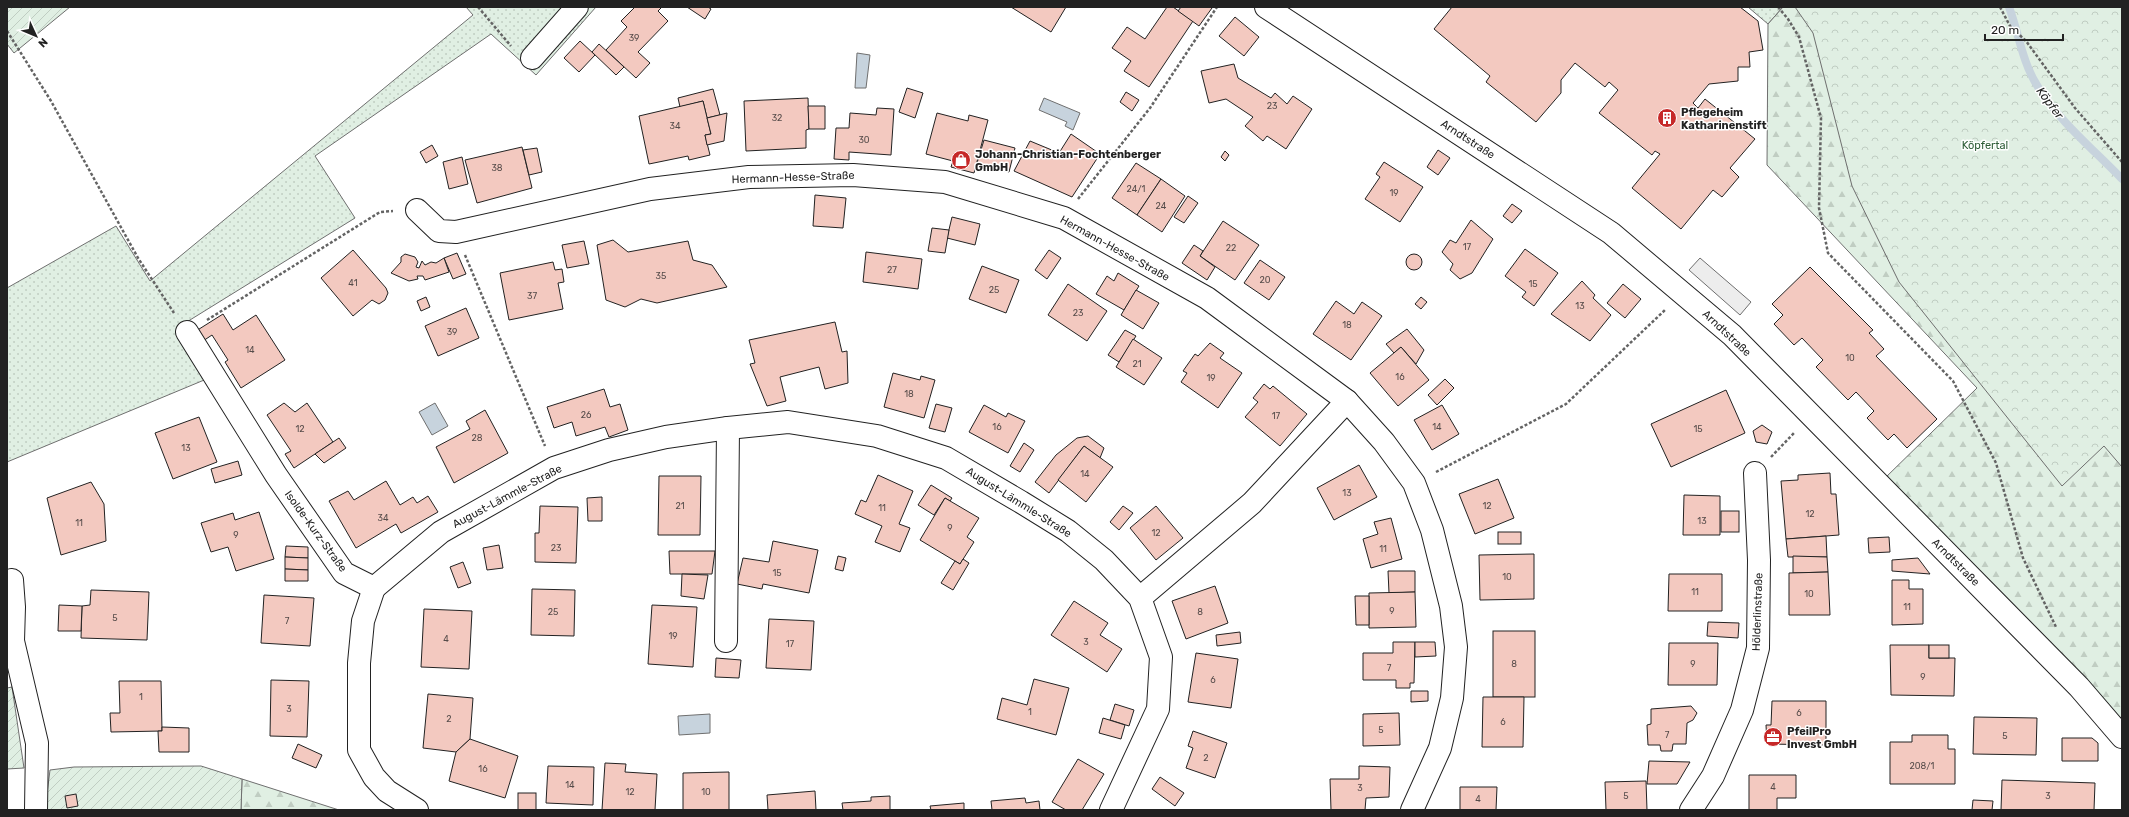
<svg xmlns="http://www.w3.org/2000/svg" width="2129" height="817" font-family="Rubik,sans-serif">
  <defs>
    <pattern id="grass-dots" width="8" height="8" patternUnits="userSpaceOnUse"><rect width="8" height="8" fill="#e0efe3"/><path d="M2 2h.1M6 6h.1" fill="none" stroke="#c0cdc2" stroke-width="1.8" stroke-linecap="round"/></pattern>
    <pattern id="forest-firs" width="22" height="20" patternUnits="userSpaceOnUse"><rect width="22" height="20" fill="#e0efe3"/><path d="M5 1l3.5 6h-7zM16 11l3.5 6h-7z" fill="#c0cdc2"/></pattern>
    <pattern id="park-crowns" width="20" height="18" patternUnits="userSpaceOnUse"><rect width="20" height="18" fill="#e0efe3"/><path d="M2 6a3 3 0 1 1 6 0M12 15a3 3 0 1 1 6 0" fill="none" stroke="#c0cdc2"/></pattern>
    <pattern id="garden-furrows" width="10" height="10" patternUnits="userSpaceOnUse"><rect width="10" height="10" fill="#e0efe3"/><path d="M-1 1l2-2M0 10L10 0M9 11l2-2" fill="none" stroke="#c0cdc2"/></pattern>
  </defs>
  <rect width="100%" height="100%" fill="#fff"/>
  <g fill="url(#grass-dots)" stroke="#6f6f6f">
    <polygon points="466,7 596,7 536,75 491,34 315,156 355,218 177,328 209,378 7,462 7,288 116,226 150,281 473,15"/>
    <polygon points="1748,7 1783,7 1768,24"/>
  </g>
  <g fill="url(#forest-firs)" stroke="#6f6f6f">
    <polygon points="1783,7 2122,7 2122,719 1883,480 1977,388 1767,165 1768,24"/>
    <polygon points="242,779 339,810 241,810"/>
  </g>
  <polygon fill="url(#park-crowns)" stroke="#6f6f6f" points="1795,7 2122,7 2122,467 2104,446 2062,486 1899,282 1852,186 1813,33"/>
  <g fill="url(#garden-furrows)" stroke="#6f6f6f">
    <polygon points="7,7 70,7 14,53 7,44"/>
    <polygon points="12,687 24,768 7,769 7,688"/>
    <polygon points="201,766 242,779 241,810 45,810 50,770 74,767"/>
  </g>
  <polygon fill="#ededed" stroke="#6f6f6f" points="1700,258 1751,302 1740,315 1689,270"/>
  <g fill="#c7d3dd" stroke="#6f6f6f">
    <polygon points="857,53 870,55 866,88 855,88"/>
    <polygon points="1044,98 1080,113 1073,130 1065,126 1067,122 1039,110"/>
    <polygon points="435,403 448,426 432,435 419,412"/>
    <polygon points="710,714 710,733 679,735 678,716"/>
  </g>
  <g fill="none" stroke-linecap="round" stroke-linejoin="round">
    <path stroke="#c7d3dd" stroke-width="8" d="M2009,7C2019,34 2022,62 2038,87C2060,122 2093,149 2122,179"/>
  </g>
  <g fill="#f3c9c0" stroke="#222">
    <polygon points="635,7 662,7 658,11 668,21 638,52 650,63 636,78 606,50 627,27 621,21"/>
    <polygon points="687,7 708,7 711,9 705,19"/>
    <polygon points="1011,7 1066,7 1051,32"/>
    <polygon points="1167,7 1173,7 1193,21 1149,87 1124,71 1131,61 1112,48 1127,27 1145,39"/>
    <polygon points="1181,7 1210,7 1212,8 1199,26 1178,11"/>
    <polygon points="1452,7 1740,7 1758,21 1763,50 1749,52 1750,67 1738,67 1738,81 1709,84 1693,103 1698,108 1705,99 1755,139 1730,168 1739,177 1722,197 1713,190 1681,229 1632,188 1660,154 1655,151 1652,155 1599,113 1618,90 1609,82 1605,87 1575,63 1561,80 1561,93 1536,122 1486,82 1490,76 1434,29"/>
    <polygon points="1235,17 1259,37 1244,56 1219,36"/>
    <polygon points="580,41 595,55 579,72 564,58"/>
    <polygon points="599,44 624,67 616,75 592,52"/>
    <polygon points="1234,64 1238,78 1271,98 1275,93 1287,104 1293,96 1312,109 1286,149 1267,136 1263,141 1245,126 1253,117 1226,99 1209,103 1201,71"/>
    <polygon points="907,88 923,93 915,118 899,112"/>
    <polygon points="713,89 720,115 707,118 703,101 680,107 678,98"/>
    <polygon points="1126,92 1139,100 1132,111 1120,102"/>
    <polygon points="808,98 809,129 806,130 806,148 746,151 744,101"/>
    <polygon points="703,101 711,134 705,135 710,155 689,160 688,156 649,164 639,116"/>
    <polygon points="808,106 825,106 825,129 809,129"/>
    <polygon points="877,108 894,109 891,155 849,152 849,160 834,159 836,128 849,128 850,113 876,115"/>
    <polygon points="727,113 724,141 707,145 705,135 711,134 707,118"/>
    <polygon points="937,113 968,121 969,115 988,120 974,173 951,167 953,161 926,154"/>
    <polygon points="1071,134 1100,154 1072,197 1014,171 1030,141 1059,153"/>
    <polygon points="984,140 1015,148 1009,172 977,163"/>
    <polygon points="432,145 438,156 426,163 420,152"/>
    <polygon points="522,147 532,188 477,203 465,160"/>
    <polygon points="537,148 542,172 529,175 523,150"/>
    <polygon points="1438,150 1450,158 1438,175 1427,167"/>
    <polygon points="1225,151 1229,155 1225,161 1221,157"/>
    <polygon points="462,157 468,184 449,189 443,162"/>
    <polygon points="1384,162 1423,187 1400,222 1365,199 1380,177 1376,174"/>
    <polygon points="1136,163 1161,179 1137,215 1112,198"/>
    <polygon points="1161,179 1185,196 1162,232 1137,215"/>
    <polygon points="815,195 846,198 843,228 813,226"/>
    <polygon points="1188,196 1198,203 1184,223 1174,217"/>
    <polygon points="1512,204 1522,211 1512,223 1503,216"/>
    <polygon points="952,217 980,224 975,245 947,238"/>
    <polygon points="1471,220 1493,239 1472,273 1460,279 1450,270 1453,264 1442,252 1450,240 1456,243"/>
    <polygon points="1223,221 1259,245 1235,280 1200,256"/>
    <polygon points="932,228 949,230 945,253 928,251"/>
    <polygon points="613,240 628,252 688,241 693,260 712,265 727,287 657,303 641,299 625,307 606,300 597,245"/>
    <polygon points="584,241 589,264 567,268 562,245"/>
    <polygon points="1194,245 1203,251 1200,256 1215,267 1207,280 1182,263"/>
    <polygon points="1525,249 1558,273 1534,306 1522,297 1526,292 1505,276"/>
    <polygon points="353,250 386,288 388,293 385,300 379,304 372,300 353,316 321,278"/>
    <polygon points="1049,250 1061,258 1047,279 1035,270"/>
    <polygon points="866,252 922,259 918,289 863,282"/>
    <polygon points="457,253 466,274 453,279 444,258"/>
    <circle cx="1414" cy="262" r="8"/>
    <polygon points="405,254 415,257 418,262 416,267 419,268 422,261 425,265 431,262 436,263 444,258 449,272 425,280 423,276 417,276 418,279 409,281 391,273 401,262 401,257"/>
    <polygon points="1260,260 1285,277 1269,300 1244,283"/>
    <polygon points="553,262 555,270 562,269 564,282 558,283 563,309 509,320 500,273"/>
    <polygon points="982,266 1019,280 1006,313 969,299"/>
    <polygon points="1810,267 1873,330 1869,333 1884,349 1876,356 1937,419 1907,448 1894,434 1888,440 1867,418 1874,411 1856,392 1848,400 1816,367 1823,360 1802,338 1794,345 1774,324 1783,315 1772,304"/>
    <polygon points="1118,273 1139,286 1124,310 1096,294 1107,276 1114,281"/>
    <polygon points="1582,281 1595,295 1593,298 1611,315 1590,341 1551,314"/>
    <polygon points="1068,284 1107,311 1087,341 1048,315"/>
    <polygon points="1623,284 1641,299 1625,318 1607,303"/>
    <polygon points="1136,290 1159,303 1143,329 1121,315"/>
    <polygon points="426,297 430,307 421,311 417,301"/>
    <polygon points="1421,297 1427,302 1421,309 1415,304"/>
    <polygon points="1336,301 1354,314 1362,302 1382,316 1351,360 1313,334"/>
    <polygon points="466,308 479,338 438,356 425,326"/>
    <polygon points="223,314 233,330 256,315 285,360 241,388 225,362 228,360 212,335 203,341 196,331"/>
    <polygon points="835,322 842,352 847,351 848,383 825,389 819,367 780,377 786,401 767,406 750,364 755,363 749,340"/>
    <polygon points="1407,329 1424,350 1416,364 1401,347 1394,353 1386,344"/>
    <polygon points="1125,330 1136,336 1119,362 1108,355"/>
    <polygon points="1133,339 1162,358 1144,385 1116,367"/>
    <polygon points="1210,343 1224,353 1220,358 1242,373 1218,408 1181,382 1187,373 1183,371 1195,354 1198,356"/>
    <polygon points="1401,347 1429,380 1398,406 1370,373"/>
    <polygon points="893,373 920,380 921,376 935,380 924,418 884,407"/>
    <polygon points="1445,379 1454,388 1437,405 1428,395"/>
    <polygon points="1264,384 1270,389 1273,386 1307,414 1280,446 1245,417 1258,402 1253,398"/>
    <polygon points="604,389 610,407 620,404 628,430 609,437 605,427 576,436 572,422 554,428 547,407"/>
    <polygon points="1726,390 1745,433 1671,467 1651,424"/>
    <polygon points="284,403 295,412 307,403 333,442 294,468 285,454 291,451 267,415"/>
    <polygon points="936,404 952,408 945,432 929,428"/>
    <polygon points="984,405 1006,417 1008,413 1025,421 1008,453 969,432"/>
    <polygon points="1442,405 1459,434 1432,450 1414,420"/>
    <polygon points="485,410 508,453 454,483 436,447 470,429 466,421"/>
    <polygon points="199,417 217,462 173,479 155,433"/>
    <polygon points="1762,425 1772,432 1767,444 1756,442 1753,431"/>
    <polygon points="1088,436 1104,448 1100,458 1084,446 1049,493 1035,482 1056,455 1077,438"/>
    <polygon points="339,438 346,448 324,463 315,454"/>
    <polygon points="1024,443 1034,450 1020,472 1010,466"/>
    <polygon points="1084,446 1113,467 1086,502 1058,480"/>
    <polygon points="238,461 242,475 215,483 211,469"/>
    <polygon points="1359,465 1377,497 1334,520 1317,488"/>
    <polygon points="1830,473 1831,494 1836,494 1839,535 1786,539 1781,481 1798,480 1798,475"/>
    <polygon points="878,475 913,491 899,524 910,528 900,552 875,542 882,526 855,514 861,500 866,502"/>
    <polygon points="659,476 701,476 700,535 658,535"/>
    <polygon points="1498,479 1514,518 1475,534 1459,494"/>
    <polygon points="386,481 400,505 413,497 417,503 428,496 438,512 401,533 396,524 356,548 329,501 348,491 354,500"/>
    <polygon points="91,482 104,504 106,541 61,555 47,498"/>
    <polygon points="931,485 952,498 950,501 945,498 934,515 918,505"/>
    <polygon points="1684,495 1720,496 1720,535 1683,535"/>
    <polygon points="602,497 602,521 588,521 587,498"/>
    <polygon points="945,498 979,518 967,537 974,542 960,564 920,540"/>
    <polygon points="540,506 578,507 576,563 535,562 535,533 539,533"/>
    <polygon points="1123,506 1133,513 1119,530 1110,522"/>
    <polygon points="1156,506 1183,538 1156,560 1130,528"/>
    <rect x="1721" y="511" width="18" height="21"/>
    <polygon points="259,512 274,559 236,571 228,547 211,552 201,523 233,513 235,520"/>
    <polygon points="1391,518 1402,559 1371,568 1363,539 1378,534 1374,522"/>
    <rect x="1498" y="532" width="23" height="12"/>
    <polygon points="1826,536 1827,557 1788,557 1786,539"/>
    <polygon points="1889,537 1890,552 1869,553 1868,538"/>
    <polygon points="773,541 818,550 809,593 763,584 762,589 737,584 743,558 769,562"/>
    <polygon points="499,545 503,568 487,570 483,548"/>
    <polygon points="286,546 308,547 308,558 285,557"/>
    <polygon points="669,551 715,551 712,574 670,574"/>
    <polygon points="1534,554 1534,599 1480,600 1479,555"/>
    <polygon points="838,556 846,558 843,571 835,569"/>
    <polygon points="1793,556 1827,557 1828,572 1793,573"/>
    <polygon points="285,557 308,558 308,570 285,569"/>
    <polygon points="1918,558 1930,574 1892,571 1892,560"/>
    <polygon points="963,559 969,563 953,590 941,583 955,561 960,564"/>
    <polygon points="463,562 471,583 458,588 450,567"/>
    <polygon points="285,569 308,570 308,581 285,581"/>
    <polygon points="1388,571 1415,571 1415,592 1389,593"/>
    <polygon points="1828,572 1830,615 1789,615 1789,573"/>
    <polygon points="682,574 708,575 704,599 681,596"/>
    <polygon points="1669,574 1722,574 1722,611 1668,611"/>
    <polygon points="1892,580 1909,580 1909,589 1923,589 1923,624 1892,625"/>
    <polygon points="1215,586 1228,623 1186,639 1172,601"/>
    <polygon points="532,589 575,590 574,636 531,635"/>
    <polygon points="91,590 149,592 147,640 81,638 82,606 90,605"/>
    <polygon points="1415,592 1416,627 1369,628 1369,593"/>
    <polygon points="264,595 314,598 310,646 261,643"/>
    <polygon points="1355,596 1369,596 1369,625 1356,625"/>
    <polygon points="1074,601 1108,623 1100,635 1122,649 1107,672 1051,635"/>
    <polygon points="59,605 82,606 81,631 58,631"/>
    <polygon points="652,605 697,607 693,667 648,664"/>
    <polygon points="424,609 472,611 469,669 421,667"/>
    <polygon points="769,619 814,621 811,670 766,668"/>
    <polygon points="1708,622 1739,623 1738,638 1707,636"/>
    <rect x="1493" y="631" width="42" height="66"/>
    <polygon points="1240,632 1241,643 1217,646 1216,635"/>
    <polygon points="1393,642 1415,642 1414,683 1410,683 1410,688 1396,688 1396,680 1363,680 1363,653 1393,653"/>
    <polygon points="1415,642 1435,642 1436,656 1415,657"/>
    <polygon points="1669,643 1718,643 1717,685 1668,685"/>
    <polygon points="1890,645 1929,645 1929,658 1955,658 1954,696 1891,695"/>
    <rect x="1929" y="645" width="20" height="13"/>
    <polygon points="1196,653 1238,659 1231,708 1188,702"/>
    <polygon points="716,658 741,660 739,678 715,677"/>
    <polygon points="1034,679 1069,688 1056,735 997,719 1002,698 1027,705"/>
    <polygon points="271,680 309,681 307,737 270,736"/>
    <polygon points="119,681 161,681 162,731 111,732 110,713 120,713"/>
    <polygon points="1411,691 1428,691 1428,701 1411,702"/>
    <polygon points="428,694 473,698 470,739 456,752 423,748"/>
    <polygon points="1483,697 1524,697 1523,747 1482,747"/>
    <polygon points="1772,701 1826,701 1826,745 1767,744 1766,725 1771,725"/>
    <polygon points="1115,704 1134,710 1129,726 1110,720"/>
    <polygon points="1691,706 1697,713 1693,720 1687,723 1686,744 1673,744 1672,751 1661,751 1660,745 1648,745 1647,725 1651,724 1651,709"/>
    <polygon points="1399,713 1400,745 1363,746 1363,714"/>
    <polygon points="1974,717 2037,718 2036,755 1973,754"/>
    <polygon points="1103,718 1125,725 1121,739 1099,733"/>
    <polygon points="162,727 189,728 189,752 159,752 158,731 162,731"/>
    <polygon points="1193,731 1227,743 1215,778 1186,768 1193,748 1188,746"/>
    <polygon points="1912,735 1948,735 1948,749 1955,749 1955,784 1890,784 1890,742 1912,742"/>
    <polygon points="2062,738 2092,738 2098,743 2098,761 2062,761"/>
    <polygon points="470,739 518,756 505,798 449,781 456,752"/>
    <polygon points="298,744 322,755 316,768 292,758"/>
    <polygon points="1078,759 1104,774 1082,810 1066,810 1052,802"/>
    <polygon points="1649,761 1690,762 1677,784 1647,784"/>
    <polygon points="605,763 626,764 625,772 657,774 655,810 602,810"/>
    <polygon points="548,766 594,767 593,805 546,803"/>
    <polygon points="1359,766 1390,767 1389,797 1366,798 1365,810 1331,810 1330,779 1359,779"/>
    <polygon points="729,772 729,810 683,810 683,773"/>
    <polygon points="1749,775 1796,775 1796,798 1777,798 1777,810 1749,810"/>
    <polygon points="1160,777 1184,793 1175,806 1152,789"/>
    <polygon points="2002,780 2095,783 2094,810 2001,810"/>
    <polygon points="1646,781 1647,810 1606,810 1605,782"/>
    <polygon points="1460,787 1497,787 1496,810 1460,810"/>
    <polygon points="815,791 816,810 768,810 767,795"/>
    <rect x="518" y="793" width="18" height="17"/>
    <polygon points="76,794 78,806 67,808 65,796"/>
    <polygon points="890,796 890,810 843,810 842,803 871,801 871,797"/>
    <polygon points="1025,798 1026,803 1039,801 1040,810 992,810 991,801"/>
    <polygon points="1973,800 1993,801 1992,810 1972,810"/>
    <polygon points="964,803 964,810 931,810 930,806"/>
  </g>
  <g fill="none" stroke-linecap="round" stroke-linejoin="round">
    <g stroke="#222" stroke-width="24">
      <g id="minor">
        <polyline points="1266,7 1611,233 1732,335 2079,687 2122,737"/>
        <polyline points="532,58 577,7"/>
        <polyline points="417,210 439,231 456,232 650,189 749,177 853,175 945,182 1064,218 1207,298 1347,401 1384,442 1414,483 1432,530 1451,606 1456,647 1452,698 1440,748 1412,810"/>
        <polyline points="187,332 276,475 344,573 374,588"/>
        <polyline points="12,580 14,607 13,641 37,743 36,810"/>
        <polyline points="374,588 441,532 554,468 609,450 666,437 728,428 788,422 877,436 946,458 1021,502 1068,531 1104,560 1140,598 1161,657 1158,709 1111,810"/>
        <polyline points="374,588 363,621 359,663 359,750 374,777 387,791 417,810"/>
        <polyline points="1140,598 1252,503 1347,401"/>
        <polyline points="726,641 728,428"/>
        <polyline points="1691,810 1713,776 1742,710 1758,648 1759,560 1755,473"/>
      </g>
    </g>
    <g stroke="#646464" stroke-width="2.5" stroke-dasharray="3 2" stroke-linecap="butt">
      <polyline points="478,7 511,46"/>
      <polyline points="1778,7 1788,19 1799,37 1821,118 1819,208 1828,253 1953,381 1996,463 2023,558 2056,627"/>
      <polyline points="2000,7 2010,26 2026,41 2075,108 2122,162"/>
      <polyline points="7,31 51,101 138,258 174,313"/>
      <polyline points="1078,199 1150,108 1217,7"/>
      <polyline points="465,255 545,446"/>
      <polyline points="207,320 380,212 393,211"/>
      <polyline points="1771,457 1794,433"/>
      <polyline points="1436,472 1566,404 1665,310"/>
    </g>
    <use href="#minor" stroke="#fff" stroke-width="22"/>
  </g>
  <defs>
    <g id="building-disc" transform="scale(1)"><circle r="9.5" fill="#c62828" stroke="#fff"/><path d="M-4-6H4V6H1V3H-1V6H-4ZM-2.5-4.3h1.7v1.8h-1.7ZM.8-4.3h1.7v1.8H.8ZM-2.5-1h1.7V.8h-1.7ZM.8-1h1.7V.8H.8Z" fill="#fff"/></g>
    <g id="shop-disc" transform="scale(1)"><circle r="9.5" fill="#c62828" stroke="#fff"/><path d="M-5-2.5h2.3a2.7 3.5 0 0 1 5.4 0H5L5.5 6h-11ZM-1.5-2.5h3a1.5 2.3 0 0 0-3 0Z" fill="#fff"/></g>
    <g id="office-disc" transform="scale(1)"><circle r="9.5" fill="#c62828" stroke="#fff"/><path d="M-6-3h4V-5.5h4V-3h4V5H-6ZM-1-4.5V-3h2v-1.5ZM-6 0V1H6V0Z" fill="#fff"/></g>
  </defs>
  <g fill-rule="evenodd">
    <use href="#building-disc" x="1667" y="118"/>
    <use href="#shop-disc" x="961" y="160"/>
    <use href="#office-disc" x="1773" y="737"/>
  </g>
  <g text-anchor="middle" stroke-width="3" stroke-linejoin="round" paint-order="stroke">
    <g font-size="9" fill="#564c4a">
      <text x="634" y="41">39</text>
      <text x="1272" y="109">23</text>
      <text x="777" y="121">32</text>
      <text x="675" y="129">34</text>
      <text x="864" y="143">30</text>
      <text x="497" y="171">38</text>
      <text x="1136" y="192">24/1</text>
      <text x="1394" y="196">19</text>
      <text x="1161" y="209">24</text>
      <text x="1467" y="250">17</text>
      <text x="1231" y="251">22</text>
      <text x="892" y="273">27</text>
      <text x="661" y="279">35</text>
      <text x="1265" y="283">20</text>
      <text x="353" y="286">41</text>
      <text x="1533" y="287">15</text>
      <text x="994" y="293">25</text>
      <text x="532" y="299">37</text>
      <text x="1580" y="309">13</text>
      <text x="1078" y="316">23</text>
      <text x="1347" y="328">18</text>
      <text x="452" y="335">39</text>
      <text x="250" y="353">14</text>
      <text x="1850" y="361">10</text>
      <text x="1137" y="367">21</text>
      <text x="1400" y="380">16</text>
      <text x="1211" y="381">19</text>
      <text x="909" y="397">18</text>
      <text x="586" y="418">26</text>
      <text x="1276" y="419">17</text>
      <text x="997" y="430">16</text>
      <text x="1437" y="430">14</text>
      <text x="300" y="432">12</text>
      <text x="1698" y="432">15</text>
      <text x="477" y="441">28</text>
      <text x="186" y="451">13</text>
      <text x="1085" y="477">14</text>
      <text x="1347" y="496">13</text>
      <text x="680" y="509">21</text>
      <text x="1487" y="509">12</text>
      <text x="882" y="511">11</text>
      <text x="1810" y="517">12</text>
      <text x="383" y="521">34</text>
      <text x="1702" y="524">13</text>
      <text x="79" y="526">11</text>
      <text x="950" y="531">9</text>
      <text x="1156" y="536">12</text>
      <text x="236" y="538">9</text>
      <text x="556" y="551">23</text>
      <text x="1383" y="552">11</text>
      <text x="777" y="576">15</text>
      <text x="1507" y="580">10</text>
      <text x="1695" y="595">11</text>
      <text x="1809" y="597">10</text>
      <text x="1907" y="610">11</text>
      <text x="1392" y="614">9</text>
      <text x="553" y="615">25</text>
      <text x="1200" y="615">8</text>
      <text x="115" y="621">5</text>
      <text x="287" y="624">7</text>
      <text x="673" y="639">19</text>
      <text x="446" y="642">4</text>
      <text x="1086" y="645">3</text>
      <text x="790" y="647">17</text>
      <text x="1514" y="667">8</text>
      <text x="1693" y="667">9</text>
      <text x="1389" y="671">7</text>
      <text x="1923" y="680">9</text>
      <text x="1213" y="683">6</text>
      <text x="141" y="700">1</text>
      <text x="289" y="712">3</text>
      <text x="1030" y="715">1</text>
      <text x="1799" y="716">6</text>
      <text x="449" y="722">2</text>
      <text x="1503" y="725">6</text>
      <text x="1381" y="733">5</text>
      <text x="1667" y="738">7</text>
      <text x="2005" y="739">5</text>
      <text x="1206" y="761">2</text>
      <text x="1922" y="769">208/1</text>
      <text x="483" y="772">16</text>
      <text x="570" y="788">14</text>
      <text x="1773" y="790">4</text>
      <text x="1360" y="791">3</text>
      <text x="630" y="795">12</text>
      <text x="706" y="795">10</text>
      <text x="1626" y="799">5</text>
      <text x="2048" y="799">3</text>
      <text x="1478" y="802">4</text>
    </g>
    <g font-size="11" font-weight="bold" fill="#222" stroke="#fff" text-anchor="start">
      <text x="1681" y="116">Pflegeheim<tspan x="1681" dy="13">Katharinenstift</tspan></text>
      <text x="975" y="158">Johann-Christian-Fochtenberger<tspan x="975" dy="13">GmbH</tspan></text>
      <text x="1787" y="735">PfeilPro<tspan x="1787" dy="13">Invest GmbH</tspan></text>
    </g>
    <g font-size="11" fill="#222" stroke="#fff">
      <text transform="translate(1468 139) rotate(33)" y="4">Arndtstraße</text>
      <text transform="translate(793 177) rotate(-2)" y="4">Hermann-Hesse-Straße</text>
      <text transform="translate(1115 248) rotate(29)" y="4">Hermann-Hesse-Straße</text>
      <text transform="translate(1727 333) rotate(43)" y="4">Arndtstraße</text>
      <text transform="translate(507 496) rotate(-28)" y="4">August-Lämmle-Straße</text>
      <text transform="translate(1019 502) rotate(32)" y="4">August-Lämmle-Straße</text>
      <text transform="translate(316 531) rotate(54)" y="4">Isolde-Kurz-Straße</text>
      <text transform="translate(1956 562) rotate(45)" y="4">Arndtstraße</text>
      <text transform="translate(1757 612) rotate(-88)" y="4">Hölderlinstraße</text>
    </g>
    <g font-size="11" fill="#2f5e38" stroke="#fff">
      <text x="1985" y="149">Köpfertal</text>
    </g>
    <g font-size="12" font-style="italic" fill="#222" stroke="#fff">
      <text transform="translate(2050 103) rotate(53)" y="4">Köpfer</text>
    </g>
  </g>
  <rect width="2129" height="817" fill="none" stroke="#222222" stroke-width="16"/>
  <g transform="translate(36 36) rotate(134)" stroke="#ffffff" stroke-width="3" paint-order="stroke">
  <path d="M0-3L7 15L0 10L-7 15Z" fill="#222222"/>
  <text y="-6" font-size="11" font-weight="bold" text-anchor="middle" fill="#222222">N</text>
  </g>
  <path d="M1985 34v6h78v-6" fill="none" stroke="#222222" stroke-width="2"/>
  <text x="1991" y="34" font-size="12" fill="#222222" stroke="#ffffff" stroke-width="3" paint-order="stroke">20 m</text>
</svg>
